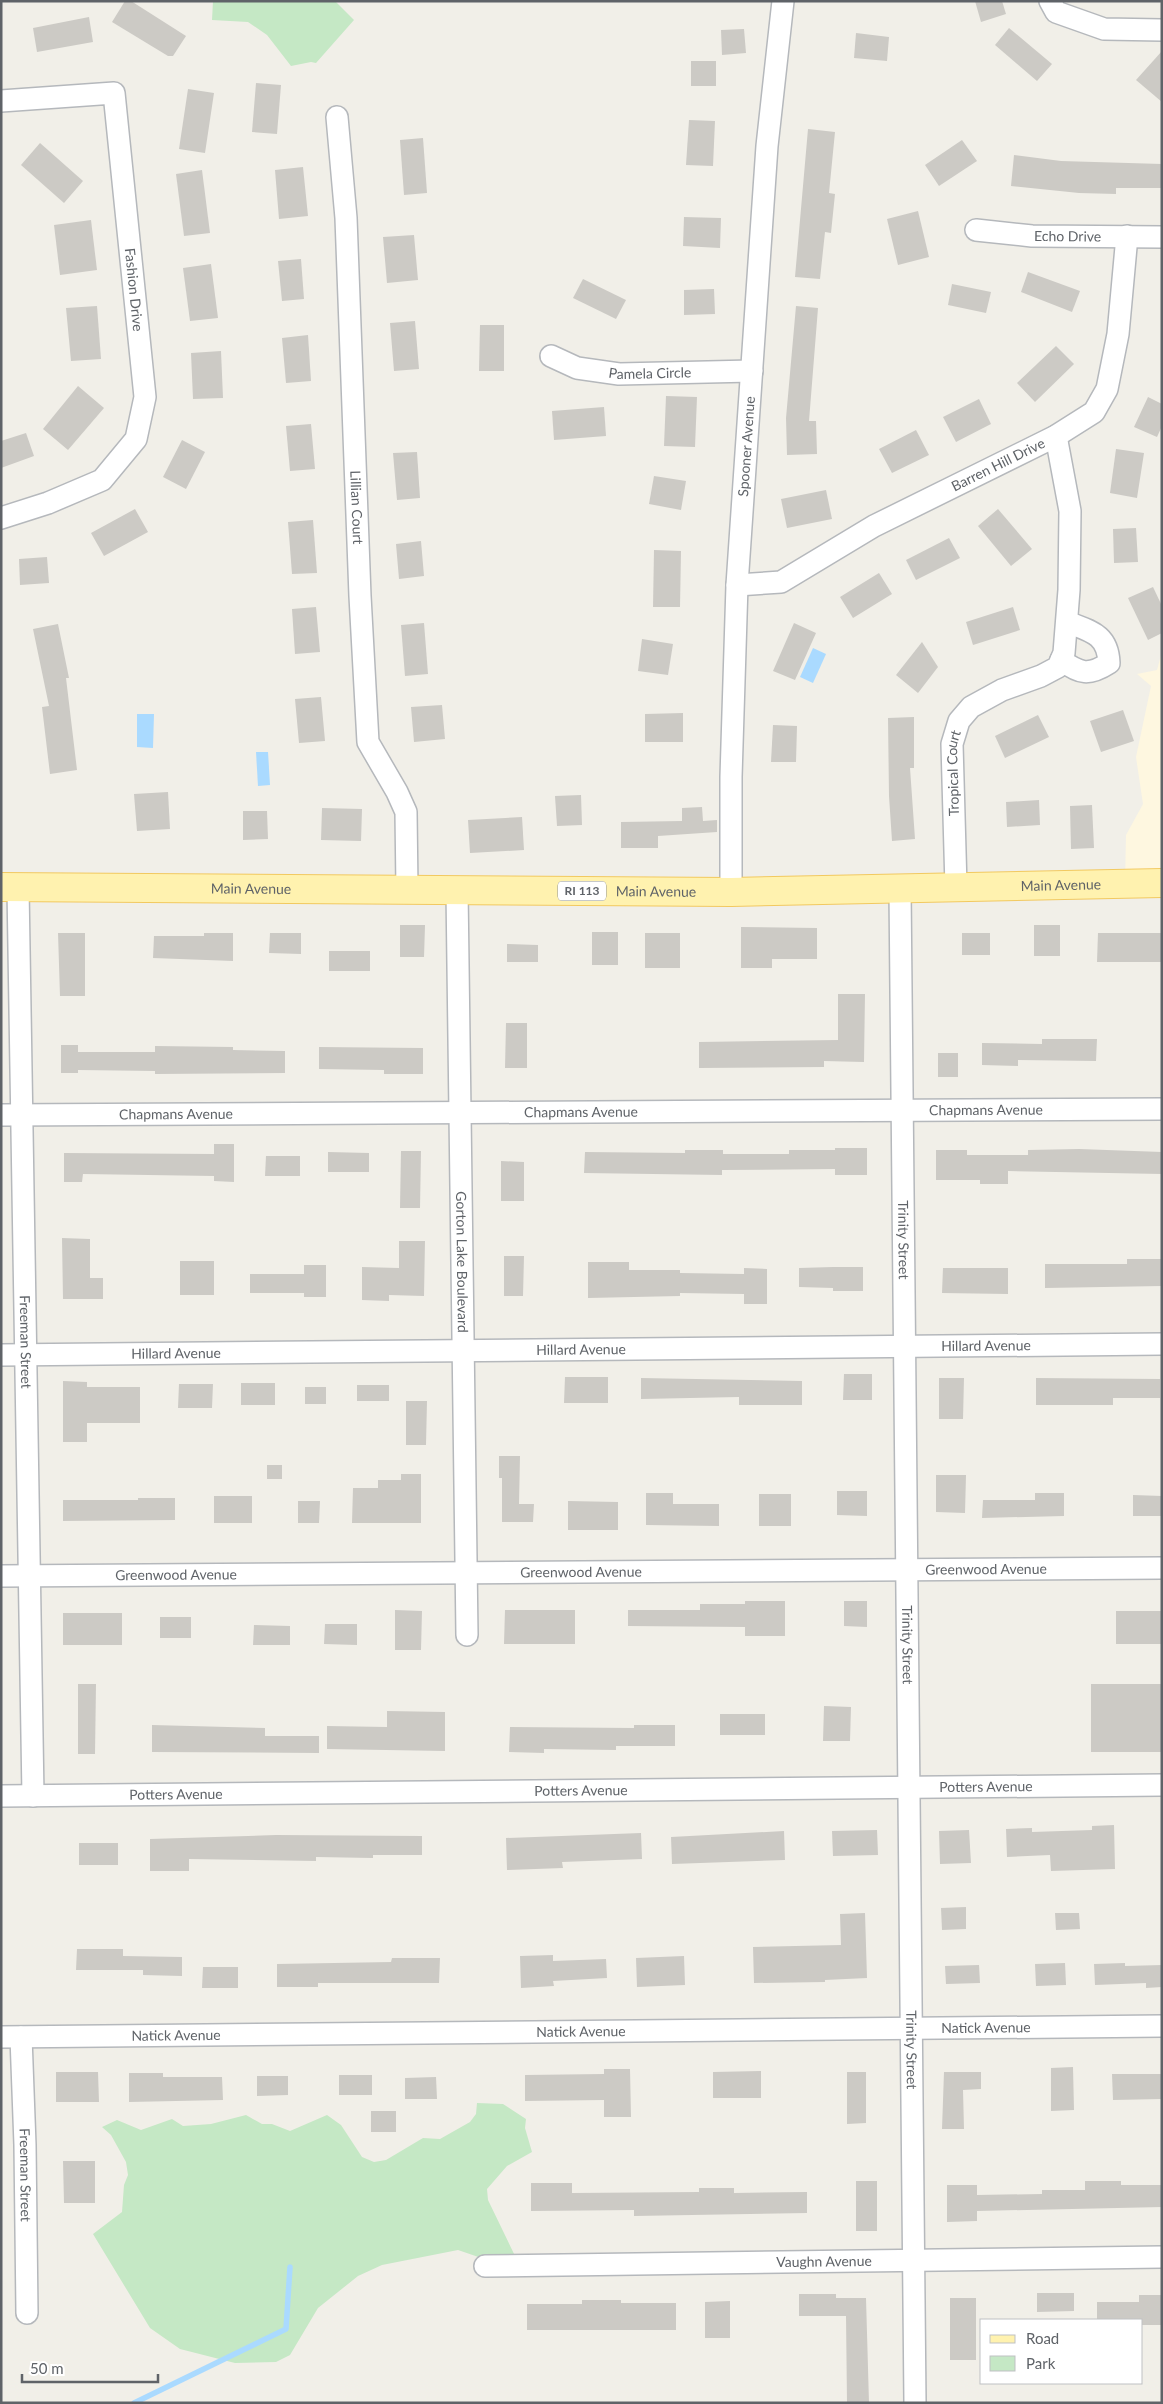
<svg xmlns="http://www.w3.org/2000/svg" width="1163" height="2404" font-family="Lato,sans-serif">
  <rect width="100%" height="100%" fill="#f1efe8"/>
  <polygon fill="#fef7e0" points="1162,628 1162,886 1125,884 1126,835 1143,804 1136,757 1151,686 1137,674 1157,670 1161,655"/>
  <g fill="#c5e8c5">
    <polygon points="213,1 335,1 354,20 316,63 311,62 291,66 267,35 248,22 212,20"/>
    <polygon points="477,2103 503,2104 526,2119 525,2128 532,2152 507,2166 487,2189 488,2200 517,2260 493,2262 458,2250 382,2265 358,2276 318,2308 290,2355 276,2362 235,2363 180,2349 150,2328 93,2234 122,2212 124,2185 128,2175 126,2162 111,2135 102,2127 117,2120 141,2130 172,2119 183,2126 211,2124 246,2115 262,2124 272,2124 290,2131 327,2115 341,2125 362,2157 374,2162 386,2160 423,2138 440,2139 470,2122 476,2114"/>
  </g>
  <g fill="#aadaff">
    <polygon points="813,648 826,654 813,683 800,677"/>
    <polygon points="137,714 154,714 153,748 137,747"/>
    <polygon points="256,752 268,752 270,785 258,786"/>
  </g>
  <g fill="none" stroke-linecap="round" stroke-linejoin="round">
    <polyline stroke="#aadaff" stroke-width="5.5" points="134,2403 286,2329 290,2267"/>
  </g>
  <g fill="#cccac5">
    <polygon points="125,1 131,1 186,36 173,56 168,56 112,22"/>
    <polygon points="975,1 1002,1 1006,14 981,22"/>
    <polygon points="89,17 93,42 37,52 33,28"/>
    <polygon points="1009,28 1052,64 1037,81 995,45"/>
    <polygon points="744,29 746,53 722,55 721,30"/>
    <polygon points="856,33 889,37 887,61 854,58"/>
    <polygon points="1162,51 1162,102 1136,80"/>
    <rect x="691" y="61" width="25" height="25"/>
    <polygon points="256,83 281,85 277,134 252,132"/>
    <polygon points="188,89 214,93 205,153 179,149"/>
    <polygon points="689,120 715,121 713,166 686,165"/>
    <polygon points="808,129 835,132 829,193 835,194 831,233 825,232 820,279 795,277"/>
    <polygon points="423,138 427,193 404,195 400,140"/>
    <polygon points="962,140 977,161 939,186 925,165"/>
    <polygon points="40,143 83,181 64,203 21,165"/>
    <polygon points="1014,155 1061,161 1162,164 1162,188 1116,188 1116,194 1079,193 1011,186"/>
    <polygon points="303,167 308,216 279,219 275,170"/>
    <polygon points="202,170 210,233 184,236 176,174"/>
    <polygon points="918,211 929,257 898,265 887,219"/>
    <polygon points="684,217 721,218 720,248 683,246"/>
    <polygon points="91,220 97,270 60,275 54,225"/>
    <polygon points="414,235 418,280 387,283 383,237"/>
    <polygon points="301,259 304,299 282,301 278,261"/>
    <polygon points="211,264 218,318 190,321 183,268"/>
    <polygon points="1028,272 1080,291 1072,312 1021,292"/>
    <polygon points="583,279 626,300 616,319 573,298"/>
    <polygon points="952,284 991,292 986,313 948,305"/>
    <polygon points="714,289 715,314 684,315 684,290"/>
    <polygon points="97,306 101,359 71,361 66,308"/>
    <polygon points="796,306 818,308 809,421 816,421 817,454 787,455 786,418"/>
    <polygon points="415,321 419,369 394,371 390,323"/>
    <polygon points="480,325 504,325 504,371 479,371"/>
    <polygon points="308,335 311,381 286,383 282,338"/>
    <polygon points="1056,346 1074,364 1035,402 1017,383"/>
    <polygon points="221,351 223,398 193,399 191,353"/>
    <polygon points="78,386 104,408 68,450 43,429"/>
    <polygon points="666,396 697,397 695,447 664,446"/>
    <polygon points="1148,397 1162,404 1162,426 1157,437 1134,427"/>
    <polygon points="979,399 991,424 956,442 943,417"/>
    <polygon points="604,407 606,436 554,440 552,411"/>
    <polygon points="311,424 315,469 290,471 286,426"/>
    <polygon points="916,430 929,455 892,473 879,449"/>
    <polygon points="26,433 34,456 1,468 1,441"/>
    <polygon points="182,440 205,452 186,489 163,477"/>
    <polygon points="1116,449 1144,453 1137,498 1110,493"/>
    <polygon points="417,452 420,498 397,500 393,453"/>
    <polygon points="654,476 686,481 681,510 649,504"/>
    <polygon points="826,490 832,519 787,528 781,499"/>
    <polygon points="135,509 148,532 104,556 91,533"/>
    <polygon points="998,509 1032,549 1011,566 978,526"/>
    <polygon points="313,520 317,573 292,574 288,522"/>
    <polygon points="1136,528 1138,562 1114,563 1113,529"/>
    <polygon points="949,538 960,558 916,580 906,560"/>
    <polygon points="421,541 424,576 399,579 396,544"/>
    <polygon points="654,550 681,551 680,607 653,607"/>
    <polygon points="47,557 49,583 20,585 19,559"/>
    <polygon points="879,573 892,594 853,618 840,597"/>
    <polygon points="1153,587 1162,606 1162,633 1148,640 1128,598"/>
    <polygon points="316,607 320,652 295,654 292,609"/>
    <polygon points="1013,607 1020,630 973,645 966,622"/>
    <polygon points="424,623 428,674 405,676 401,625"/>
    <polygon points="794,623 816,633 795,680 773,671"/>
    <polygon points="58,624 69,678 66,678 77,770 50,774 42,707 49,706 33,629"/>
    <polygon points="642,639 673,644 668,675 638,671"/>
    <polygon points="922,642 938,667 918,693 896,675"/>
    <polygon points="321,697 325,741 299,743 295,699"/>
    <polygon points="442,705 445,739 414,742 411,707"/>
    <polygon points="1123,710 1134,741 1101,752 1090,721"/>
    <polygon points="683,713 683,742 645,742 645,714"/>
    <polygon points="1038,715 1049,737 1005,758 995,736"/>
    <polygon points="914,717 914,768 910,768 915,839 892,841 889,796 888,718"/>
    <polygon points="773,725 797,726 796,762 771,762"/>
    <polygon points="168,792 170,829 137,831 134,794"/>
    <polygon points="581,795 582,825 557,826 555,796"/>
    <polygon points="1039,800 1040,825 1007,827 1006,802"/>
    <polygon points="1092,805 1094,848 1071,849 1070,806"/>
    <polygon points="702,807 703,821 717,820 717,832 658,836 658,848 621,848 621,822 682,821 682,808"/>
    <polygon points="322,808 362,809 361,841 321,840"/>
    <polygon points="243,811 267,811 268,839 243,840"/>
    <polygon points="522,817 524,850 470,853 468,820"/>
    <polygon points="400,925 425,925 424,957 400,957"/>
    <rect x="1034" y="925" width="26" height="31"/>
    <polygon points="741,927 817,928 817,959 772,959 772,968 741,968"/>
    <rect x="592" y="932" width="26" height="33"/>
    <polygon points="58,933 85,933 85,996 60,996"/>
    <polygon points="204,933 233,933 233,961 153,958 154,936 204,936"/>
    <polygon points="270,933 301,933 301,954 269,953"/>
    <rect x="645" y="933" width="35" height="35"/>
    <rect x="962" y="933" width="28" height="22"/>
    <polygon points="1098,933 1161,933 1161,962 1097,962"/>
    <polygon points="507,944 538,945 538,962 507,962"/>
    <rect x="329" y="951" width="41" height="20"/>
    <polygon points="838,994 865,994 864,1062 824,1061 824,1067 699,1068 699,1042 838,1040"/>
    <polygon points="506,1023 527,1023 527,1068 505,1068"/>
    <polygon points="1042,1039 1097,1039 1096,1061 1018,1060 1018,1066 982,1065 982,1043 1042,1044"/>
    <polygon points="61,1045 78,1045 78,1052 155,1052 155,1046 233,1047 233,1050 285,1051 285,1073 155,1074 155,1071 78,1070 78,1073 61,1073"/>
    <polygon points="319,1047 423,1048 423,1074 384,1074 384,1070 319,1069"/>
    <rect x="938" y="1053" width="20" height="24"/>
    <polygon points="214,1144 234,1144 234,1182 214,1181 214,1176 83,1174 82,1182 64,1182 64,1153 214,1154"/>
    <polygon points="835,1148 867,1148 867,1175 835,1175 835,1169 722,1170 722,1175 584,1173 585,1152 685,1153 685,1150 723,1150 723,1154 789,1154 789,1150 835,1150"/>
    <polygon points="1079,1149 1162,1152 1162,1174 1008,1171 1008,1184 980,1184 980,1180 936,1180 936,1150 967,1150 967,1155 1028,1155 1028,1150"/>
    <polygon points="401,1151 421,1151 420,1208 400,1208"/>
    <polygon points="328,1152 369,1153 369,1172 328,1172"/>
    <polygon points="266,1156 300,1156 300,1176 265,1176"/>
    <polygon points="501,1161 524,1162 524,1201 501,1201"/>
    <polygon points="62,1238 90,1239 90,1278 103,1278 103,1299 63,1299"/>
    <polygon points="399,1241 425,1241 424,1296 389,1295 389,1301 362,1300 362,1267 399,1268"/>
    <polygon points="504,1256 524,1256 523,1296 504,1296"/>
    <polygon points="1127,1259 1162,1259 1162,1286 1045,1288 1045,1264 1127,1264"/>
    <rect x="180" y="1261" width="34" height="34"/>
    <polygon points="588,1262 629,1262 629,1270 680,1270 680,1273 744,1274 744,1268 767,1269 767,1304 744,1304 744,1294 680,1293 680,1296 588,1298"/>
    <polygon points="304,1265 326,1265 326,1297 304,1297 304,1293 250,1293 250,1274 304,1274"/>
    <polygon points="833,1267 863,1267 863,1291 833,1291 833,1288 799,1287 799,1268"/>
    <polygon points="943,1268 1008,1268 1008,1294 942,1293"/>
    <polygon points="844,1374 872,1374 872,1400 843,1400"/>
    <polygon points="565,1377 608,1377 608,1403 564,1403"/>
    <polygon points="641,1378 802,1381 802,1405 739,1405 739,1397 641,1399"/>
    <polygon points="939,1378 964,1378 963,1419 939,1419"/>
    <polygon points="1036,1378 1160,1379 1160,1398 1113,1398 1113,1405 1036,1405"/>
    <polygon points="63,1381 87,1382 87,1387 140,1387 140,1423 87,1423 87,1442 63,1442"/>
    <rect x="241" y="1383" width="34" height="22"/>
    <polygon points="179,1384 213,1384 212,1408 178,1408"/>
    <rect x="357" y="1385" width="32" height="16"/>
    <rect x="305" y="1387" width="21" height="17"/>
    <polygon points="406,1401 427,1401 426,1445 406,1445"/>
    <polygon points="499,1456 520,1456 519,1504 534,1504 533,1522 502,1522 502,1478 499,1478"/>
    <rect x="267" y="1465" width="15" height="14"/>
    <polygon points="401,1474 421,1474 421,1523 352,1523 353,1488 378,1488 378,1480 401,1480"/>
    <polygon points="936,1475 966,1475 965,1513 936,1512"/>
    <polygon points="837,1491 867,1491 867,1516 837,1515"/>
    <polygon points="646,1493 673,1493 673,1504 719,1504 719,1526 646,1525"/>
    <polygon points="1035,1493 1064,1493 1064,1516 982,1518 983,1500 1035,1500"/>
    <rect x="759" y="1494" width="32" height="32"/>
    <polygon points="1133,1495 1162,1496 1162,1516 1133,1516"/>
    <rect x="214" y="1496" width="38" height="27"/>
    <polygon points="138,1498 175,1498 175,1520 63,1521 63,1500 138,1500"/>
    <polygon points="298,1501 320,1501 319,1523 298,1523"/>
    <polygon points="568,1501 618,1502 618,1530 568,1530"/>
    <polygon points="745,1601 785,1601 785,1636 745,1636 745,1627 628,1626 628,1610 700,1610 700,1604 745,1604"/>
    <polygon points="844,1601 867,1601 867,1627 844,1626"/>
    <polygon points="395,1610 422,1611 421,1650 395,1650"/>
    <polygon points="505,1610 575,1610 575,1644 504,1644"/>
    <rect x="1116" y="1611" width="46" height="33"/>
    <rect x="63" y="1613" width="59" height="32"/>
    <rect x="160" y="1617" width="31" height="21"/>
    <polygon points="325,1624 357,1624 357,1645 324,1644"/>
    <polygon points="254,1625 290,1626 290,1645 253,1645"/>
    <polygon points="78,1684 96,1684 95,1754 78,1754"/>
    <rect x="1091" y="1684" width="71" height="68"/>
    <polygon points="824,1706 851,1707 850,1741 823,1741"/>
    <polygon points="387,1711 445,1712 445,1751 327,1749 327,1726 387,1727"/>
    <rect x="720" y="1714" width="45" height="21"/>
    <polygon points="152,1725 265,1728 265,1736 319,1736 319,1753 152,1752"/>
    <polygon points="634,1725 675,1725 675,1746 616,1746 616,1750 544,1749 544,1753 509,1752 510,1727 634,1728"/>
    <polygon points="1114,1825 1115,1869 1051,1871 1050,1855 1007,1857 1006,1829 1032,1828 1032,1832 1092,1830 1092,1826"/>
    <polygon points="877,1830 878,1855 833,1856 832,1831"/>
    <polygon points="969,1830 971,1863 940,1864 939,1831"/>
    <polygon points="784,1831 785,1860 672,1864 671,1837"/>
    <polygon points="641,1833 642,1859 562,1862 563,1868 507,1870 506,1838"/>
    <polygon points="276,1835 422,1836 422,1855 373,1855 373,1858 316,1857 316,1861 189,1859 189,1871 150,1871 150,1839"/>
    <rect x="79" y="1843" width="39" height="22"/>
    <polygon points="966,1907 966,1929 942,1930 941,1908"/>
    <polygon points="865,1913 867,1978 825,1980 825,1982 754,1983 753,1947 841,1945 840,1914"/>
    <polygon points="1055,1913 1079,1913 1080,1929 1056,1930"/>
    <polygon points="77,1949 123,1949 123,1956 182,1957 182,1976 143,1975 143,1970 76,1970"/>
    <polygon points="553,1955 553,1961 606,1959 607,1978 553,1981 554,1986 521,1988 520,1956"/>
    <polygon points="684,1956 685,1985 637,1987 636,1958"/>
    <polygon points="392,1958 440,1958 439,1983 318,1983 318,1987 277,1987 277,1964 391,1962"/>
    <polygon points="1065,1963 1066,1985 1036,1986 1035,1964"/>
    <polygon points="1125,1963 1125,1966 1162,1965 1162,1987 1146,1988 1146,1983 1095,1985 1094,1964"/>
    <polygon points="979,1965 980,1983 946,1984 945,1966"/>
    <polygon points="203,1967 238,1967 238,1988 202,1988"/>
    <polygon points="1073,2067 1074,2110 1051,2111 1051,2068"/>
    <polygon points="604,2069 630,2069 631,2117 604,2117 604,2100 525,2101 525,2075 604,2074"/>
    <polygon points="761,2071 761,2098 713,2098 713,2072"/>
    <polygon points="56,2072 98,2072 99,2102 56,2102"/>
    <polygon points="847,2072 866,2072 866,2123 847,2124"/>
    <polygon points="944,2072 981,2072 981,2089 963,2090 964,2129 942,2129"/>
    <polygon points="129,2073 163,2073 163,2077 222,2077 223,2100 129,2102"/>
    <polygon points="1112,2074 1162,2074 1162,2099 1113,2100"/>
    <rect x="339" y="2075" width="33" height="20"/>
    <polygon points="257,2076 288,2076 288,2095 257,2096"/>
    <polygon points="436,2077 437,2099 405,2099 405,2078"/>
    <rect x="371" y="2111" width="25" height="21"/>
    <polygon points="63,2161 95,2161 95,2203 64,2203"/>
    <rect x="856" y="2181" width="21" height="50"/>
    <polygon points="1085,2181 1121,2181 1121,2185 1162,2185 1162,2207 977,2211 977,2221 947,2222 947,2185 977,2185 977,2195 1042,2194 1042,2190 1085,2190"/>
    <polygon points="531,2183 572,2183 572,2193 699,2192 699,2188 734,2188 734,2193 807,2192 807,2213 634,2216 634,2210 531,2211"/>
    <polygon points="1037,2293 1074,2293 1074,2311 1037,2312"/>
    <polygon points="799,2294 836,2294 836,2298 866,2298 869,2403 847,2403 846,2316 799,2316"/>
    <polygon points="1139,2295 1162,2295 1162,2325 1142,2325 1142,2320 1097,2320 1097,2302 1139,2302"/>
    <rect x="950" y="2298" width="26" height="62"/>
    <polygon points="582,2300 621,2300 621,2303 676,2303 676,2330 527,2330 527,2304 582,2304"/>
    <polygon points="730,2301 730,2338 705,2338 705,2302"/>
  </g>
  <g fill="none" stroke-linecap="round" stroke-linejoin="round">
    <g stroke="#b5b8bc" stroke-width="24">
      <g id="minor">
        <polyline points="1050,1 1056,12 1104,29 1162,30"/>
        <path id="s1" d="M1,101L114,93L145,397L136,439L102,480L48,503L1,518"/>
        <path id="s2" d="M337,117L346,218L360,596L368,742L397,792L406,812L407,889"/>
        <path id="s3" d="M976,230L1032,236L1162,237"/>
        <path id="s4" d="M551,356L577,368L619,374L752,371"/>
        <path id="s5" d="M737,585L781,582L874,526L1056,436L1094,412L1107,389L1118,334L1127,236"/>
        <path d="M1061,660C1080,674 1089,676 1109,663C1108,634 1090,631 1067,622"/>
        <path id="s6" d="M956,887L952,744L959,721L971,707L1002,690L1041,676L1058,667L1064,653L1069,590L1070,511L1056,436"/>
        <path id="s7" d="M18,888L33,1796"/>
        <path id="s8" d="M900,889L915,2403"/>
        <path id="s9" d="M457,890L467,1635"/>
        <path id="s10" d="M731,892V777L737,585L767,146L783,1"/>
        <path id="s11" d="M1,1115L1162,1109"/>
        <path id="s12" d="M1,1355L1162,1344"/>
        <path id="s13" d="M1,1576L1162,1568"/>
        <path id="s14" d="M1,1796L1162,1785"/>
        <path id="s15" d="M1,2037L1162,2026"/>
        <path id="s16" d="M21,2037L25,2145L27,2313"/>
        <path id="s17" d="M485,2266L1162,2257"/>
      </g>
    </g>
    <g stroke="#f2c960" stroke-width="30">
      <g id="primary">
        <path id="s18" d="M1,887L731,892L1162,883"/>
      </g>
    </g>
    <use href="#minor" stroke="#fff" stroke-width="21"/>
    <use href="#primary" stroke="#fff2af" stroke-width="28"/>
  </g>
  <g text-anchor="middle" stroke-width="4" stroke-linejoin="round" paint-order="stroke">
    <rect fill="#fff" stroke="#8f9295" stroke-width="1" x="558" y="881.5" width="48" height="19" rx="4"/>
    <g font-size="12" font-weight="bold" fill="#5f6368">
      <text x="582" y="895">RI 113</text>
    </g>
    <g font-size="14" fill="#5f6368" stroke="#fff">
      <text dy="5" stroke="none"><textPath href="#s3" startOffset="92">Echo Drive</textPath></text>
      <text dy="5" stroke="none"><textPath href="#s1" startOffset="311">Fashion Drive</textPath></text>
      <text dy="5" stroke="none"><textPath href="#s4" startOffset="102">Pamela Circle</textPath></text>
      <text dy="5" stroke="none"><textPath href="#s10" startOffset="446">Spooner Avenue</textPath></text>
      <text dy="5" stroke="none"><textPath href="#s5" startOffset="291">Barren Hill Drive</textPath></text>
      <text dy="5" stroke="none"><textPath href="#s2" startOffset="391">Lillian Court</textPath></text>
      <text dy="5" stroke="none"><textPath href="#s6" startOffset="114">Tropical Court</textPath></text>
      <text dy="5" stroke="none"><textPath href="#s18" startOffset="1060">Main Avenue</textPath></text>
      <text dy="5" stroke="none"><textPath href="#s18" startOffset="250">Main Avenue</textPath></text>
      <text dy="5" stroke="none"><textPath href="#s18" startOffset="655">Main Avenue</textPath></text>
      <text dy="5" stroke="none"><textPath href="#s11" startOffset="985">Chapmans Avenue</textPath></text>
      <text dy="5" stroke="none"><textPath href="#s11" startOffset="580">Chapmans Avenue</textPath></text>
      <text dy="5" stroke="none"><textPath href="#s11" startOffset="175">Chapmans Avenue</textPath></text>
      <text dy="5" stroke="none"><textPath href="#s8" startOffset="351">Trinity Street</textPath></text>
      <text dy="5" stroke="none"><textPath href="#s9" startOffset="372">Gorton Lake Boulevard</textPath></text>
      <text dy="5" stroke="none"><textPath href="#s7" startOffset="454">Freeman Street</textPath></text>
      <text dy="5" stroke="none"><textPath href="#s12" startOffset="985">Hillard Avenue</textPath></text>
      <text dy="5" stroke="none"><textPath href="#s12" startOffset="580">Hillard Avenue</textPath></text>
      <text dy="5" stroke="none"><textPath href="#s12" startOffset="175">Hillard Avenue</textPath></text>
      <text dy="5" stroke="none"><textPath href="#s13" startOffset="985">Greenwood Avenue</textPath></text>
      <text dy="5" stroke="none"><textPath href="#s13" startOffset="580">Greenwood Avenue</textPath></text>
      <text dy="5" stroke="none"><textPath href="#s13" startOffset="175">Greenwood Avenue</textPath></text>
      <text dy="5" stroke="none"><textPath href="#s8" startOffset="756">Trinity Street</textPath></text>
      <text dy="5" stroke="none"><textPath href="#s14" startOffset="985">Potters Avenue</textPath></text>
      <text dy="5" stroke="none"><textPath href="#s14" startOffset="580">Potters Avenue</textPath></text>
      <text dy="5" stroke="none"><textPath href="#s14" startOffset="175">Potters Avenue</textPath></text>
      <text dy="5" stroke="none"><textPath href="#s15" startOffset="985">Natick Avenue</textPath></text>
      <text dy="5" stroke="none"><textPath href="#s15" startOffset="580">Natick Avenue</textPath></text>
      <text dy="5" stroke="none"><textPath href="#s15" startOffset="175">Natick Avenue</textPath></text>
      <text dy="5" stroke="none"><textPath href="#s8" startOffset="1161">Trinity Street</textPath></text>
      <text dy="5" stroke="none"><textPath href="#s16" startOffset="138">Freeman Street</textPath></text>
      <text dy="5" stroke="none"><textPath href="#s17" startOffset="339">Vaughn Avenue</textPath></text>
    </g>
  </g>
  <rect width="1163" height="2404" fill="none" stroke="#5f6368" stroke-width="5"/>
  <rect x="980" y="2319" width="162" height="65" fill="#ffffff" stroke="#bfc1c3"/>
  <rect x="990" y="2335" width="25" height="8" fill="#fff2af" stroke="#bfc1c3"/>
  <text x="1026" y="2344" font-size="15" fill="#5f6368">Road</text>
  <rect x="990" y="2356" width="25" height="15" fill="#c5e8c5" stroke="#bfc1c3"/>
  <text x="1026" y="2369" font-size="15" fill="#5f6368">Park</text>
  <path d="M22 2374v8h136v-8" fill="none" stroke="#5f6368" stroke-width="2.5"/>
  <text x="30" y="2374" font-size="15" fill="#5f6368" stroke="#ffffff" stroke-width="4" paint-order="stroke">50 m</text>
</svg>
